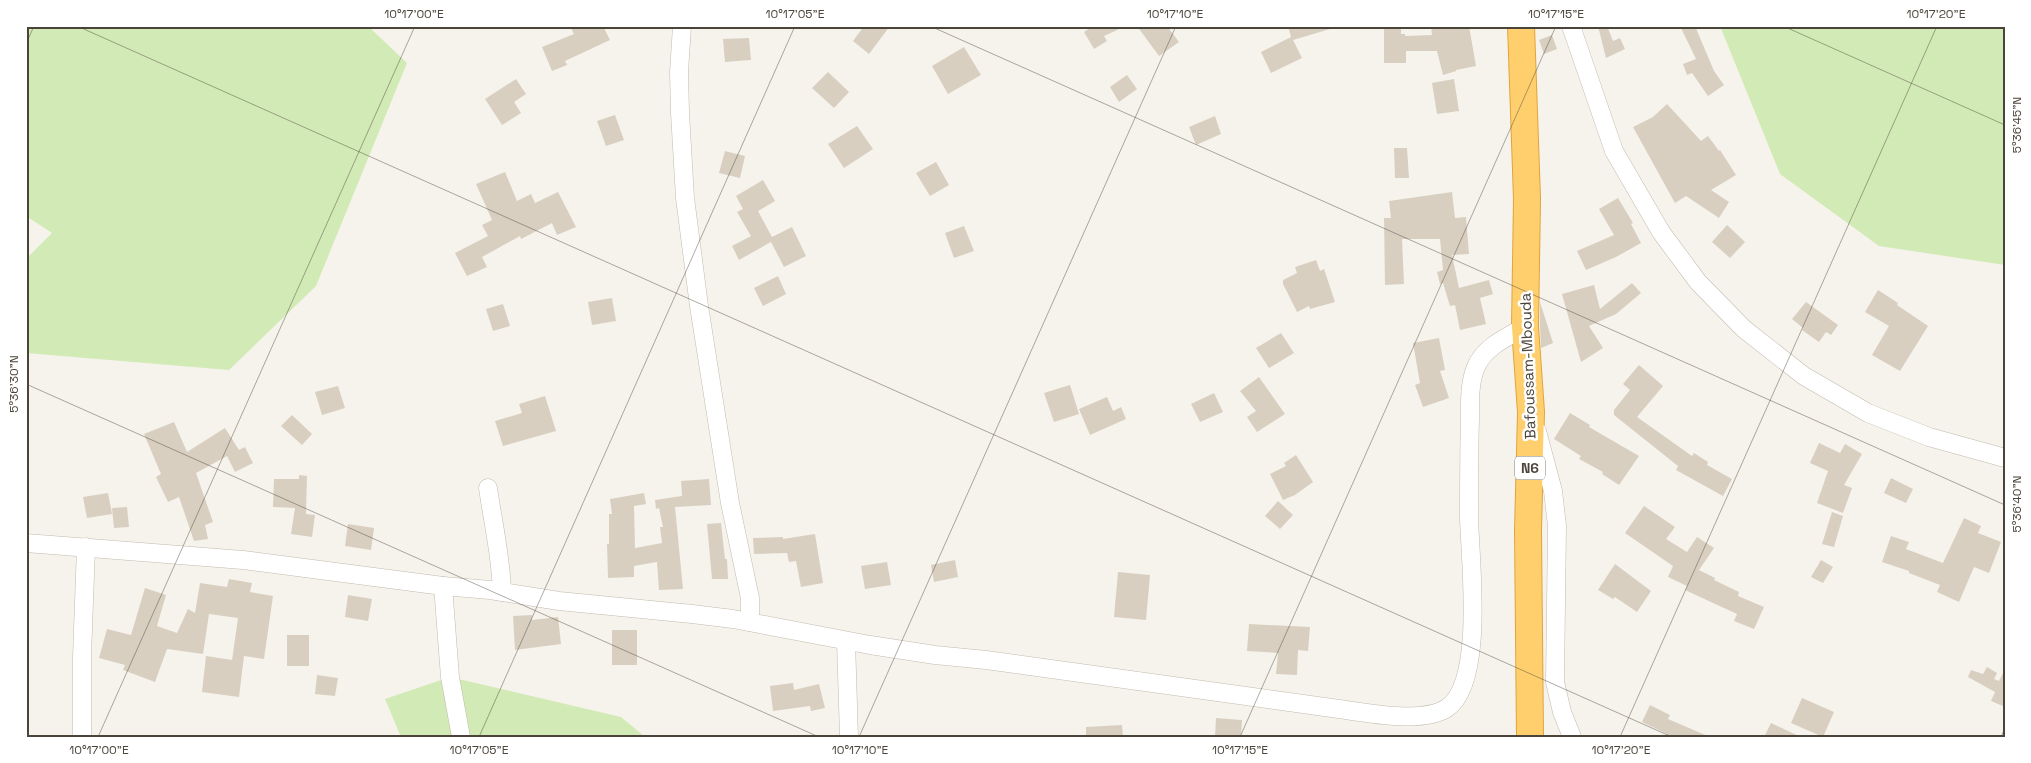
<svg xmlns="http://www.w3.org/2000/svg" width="2031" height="763" font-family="'Space Grotesk',sans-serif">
  <rect width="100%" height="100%" fill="#f6f3ec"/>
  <g fill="#d2eab5">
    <polygon points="26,26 368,26 407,63 316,286 229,370 26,353 26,259 52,233 26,216"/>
    <polygon points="1720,26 2005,26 2005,265 1879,246 1780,174"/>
    <polygon points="450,677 621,717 645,737 401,737 385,699"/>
  </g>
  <g fill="#d8cfc1">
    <polygon points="570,26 603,26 610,40 565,61 567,65 552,71 542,47 574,34"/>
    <polygon points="864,26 890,26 869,54 853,41"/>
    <polygon points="1093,26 1126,26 1104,36 1107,41 1094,49 1084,32"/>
    <polygon points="1137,26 1167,26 1179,42 1159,56"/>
    <polygon points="1288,26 1329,26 1330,29 1293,40 1302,58 1271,73 1261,52 1291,37"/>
    <polygon points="1384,26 1401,26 1401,34 1405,34 1405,36 1432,35 1431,26 1469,26 1476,66 1456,70 1456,71 1443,75 1437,51 1406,51 1406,63 1384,63"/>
    <polygon points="1598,26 1607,26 1613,41 1620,38 1625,49 1606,58"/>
    <polygon points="1680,26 1695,26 1714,71 1724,85 1708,96 1692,73 1687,75 1683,64 1696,59"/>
    <polygon points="1552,35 1557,49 1544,54 1539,40"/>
    <polygon points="749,38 751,60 725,62 723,39"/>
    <polygon points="964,47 981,75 948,94 932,66"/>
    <polygon points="828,72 849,92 834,108 812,88"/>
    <polygon points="1127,75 1137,89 1119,102 1110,87"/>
    <polygon points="516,79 526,94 514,102 521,113 502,125 485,99"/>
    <polygon points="1454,79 1459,111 1437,114 1432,83"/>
    <polygon points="1667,104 1701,141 1708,136 1719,151 1720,150 1736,175 1711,190 1729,202 1719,218 1686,196 1675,203 1633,127 1653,117"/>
    <polygon points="615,115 624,140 606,146 597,121"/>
    <polygon points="1215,116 1221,134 1196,145 1189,127"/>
    <polygon points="857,126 873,149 844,168 828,144"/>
    <polygon points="1394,148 1407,148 1409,178 1395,178"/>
    <polygon points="725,151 745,156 740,178 719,173"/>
    <polygon points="936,162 949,185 930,196 916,173"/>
    <polygon points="505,172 517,201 531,194 535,203 558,192 576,227 557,235 552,223 521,239 520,236 482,257 487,267 467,276 455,253 488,236 482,225 492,220 476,184"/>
    <polygon points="763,180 775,201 758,211 772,237 792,227 806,256 784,267 771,242 739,260 732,246 751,236 737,212 743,209 736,196"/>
    <polygon points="1452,192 1455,218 1466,217 1469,254 1452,255 1459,288 1489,280 1493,294 1480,298 1486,324 1460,330 1455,305 1450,306 1443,283 1440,284 1437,272 1443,270 1440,239 1402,239 1404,284 1385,285 1384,218 1391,218 1389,201"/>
    <polygon points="1618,198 1633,223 1631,224 1641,243 1616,257 1586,270 1577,251 1614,235 1599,209"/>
    <polygon points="1727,225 1745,242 1730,258 1712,242"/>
    <polygon points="964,226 974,251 954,258 945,233"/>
    <polygon points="1316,260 1320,271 1324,269 1335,302 1310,309 1309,306 1297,312 1283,284 1283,280 1297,273 1295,267"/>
    <polygon points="778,276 786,294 763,306 754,288"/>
    <polygon points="1632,283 1641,293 1616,314 1589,326 1603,348 1581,362 1562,294 1594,285 1600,309"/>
    <polygon points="1878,290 1898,303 1897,305 1928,326 1900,371 1872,355 1889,326 1865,312"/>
    <polygon points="612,298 616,321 592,325 588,302"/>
    <polygon points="1540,302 1553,343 1541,348 1540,327"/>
    <polygon points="1806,302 1838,325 1831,335 1826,332 1819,342 1802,330 1803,328 1792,319"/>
    <polygon points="503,304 510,326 493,331 486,309"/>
    <polygon points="1281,333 1294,353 1269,368 1256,348"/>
    <polygon points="1439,338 1445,370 1440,371 1449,398 1423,407 1415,385 1420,383 1413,343"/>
    <polygon points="1639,365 1663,386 1637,417 1692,456 1694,453 1708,462 1707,465 1732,479 1723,496 1676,470 1678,466 1614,415 1614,410 1630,390 1623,384"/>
    <polygon points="1259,377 1285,414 1257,432 1247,417 1256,411 1240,391"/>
    <polygon points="1070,385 1079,414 1054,422 1044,393"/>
    <polygon points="338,386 345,408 322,415 315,392"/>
    <polygon points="1214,393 1223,412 1200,422 1191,404"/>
    <polygon points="545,396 556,431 503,446 495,421 522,413 519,404"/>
    <polygon points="1107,397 1113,411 1121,407 1126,419 1090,435 1079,409"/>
    <polygon points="1570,413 1590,425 1589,427 1639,456 1619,485 1602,474 1603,472 1579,459 1581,456 1554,439"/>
    <polygon points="292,415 312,434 302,445 281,426"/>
    <polygon points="174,422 187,452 225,428 239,450 245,447 253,463 235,472 227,456 196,473 213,522 205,525 208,539 194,541 179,497 168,502 156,477 161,474 144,434"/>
    <polygon points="1819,443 1840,453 1845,444 1862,454 1844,485 1852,488 1843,513 1817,503 1828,471 1810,463"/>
    <polygon points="1296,455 1313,482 1295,495 1283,500 1270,474 1286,466 1284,463"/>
    <polygon points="299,475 307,476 306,514 315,515 312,537 291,534 295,508 273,507 274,479 299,479"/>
    <polygon points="1891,478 1913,489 1906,503 1884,493"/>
    <polygon points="709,479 711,505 675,507 683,589 659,590 657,562 634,566 634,577 608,578 607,544 609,544 609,514 612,514 610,499 644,493 646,504 634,506 635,548 662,543 660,527 663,527 659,508 656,509 655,500 682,496 681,481"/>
    <polygon points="108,493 112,514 87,518 83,497"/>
    <polygon points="1278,501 1293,515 1280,529 1265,516"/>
    <polygon points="1644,506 1675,527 1666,539 1687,552 1697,537 1714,548 1699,570 1715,578 1714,580 1739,592 1738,596 1764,607 1754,629 1734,621 1737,614 1685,590 1687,586 1668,577 1673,566 1625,533"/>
    <polygon points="127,507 129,527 114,528 112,508"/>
    <polygon points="1832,512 1843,516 1834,547 1822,544"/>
    <polygon points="1964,518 1981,526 1978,533 2001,542 1989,573 1974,567 1959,602 1937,592 1940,585 1909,573 1909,571 1882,562 1891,536 1909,542 1906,549 1943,563"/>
    <polygon points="721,523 725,559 727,559 728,579 712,579 707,524"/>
    <polygon points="348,524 374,528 371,550 345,546"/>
    <polygon points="815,534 823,583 801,587 796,561 789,562 787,553 754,554 753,538 783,537 783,539"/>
    <polygon points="955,560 958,577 934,582 931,565"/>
    <polygon points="1821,560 1833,567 1823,583 1811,577"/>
    <polygon points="887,562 891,585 865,589 861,566"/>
    <polygon points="1615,564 1651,591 1637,612 1615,597 1613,599 1598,590"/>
    <polygon points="1118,572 1150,575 1146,620 1114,617"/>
    <polygon points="229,579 252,583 250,592 273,596 264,659 244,656 239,697 202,692 206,656 232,660 238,618 209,614 203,654 167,649 155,682 123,670 125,665 99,658 107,629 131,635 145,588 166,595 157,626 177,633 188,609 195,613 200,583 227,587"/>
    <polygon points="348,595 372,599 368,621 345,617"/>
    <polygon points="532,615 532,620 558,617 561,644 515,650 513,616"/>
    <polygon points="1249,624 1310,627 1308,651 1298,650 1297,675 1276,674 1278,653 1247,651"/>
    <rect x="612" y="630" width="25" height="35"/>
    <rect x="287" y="635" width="22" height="31"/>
    <polygon points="1987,667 1997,673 1994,679 1999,681 2005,669 2005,707 1991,701 1995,692 1968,677 1971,670 1983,674"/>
    <polygon points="317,675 338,678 335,696 315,694"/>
    <polygon points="793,683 794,690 819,684 825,708 811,711 810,706 773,711 770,686"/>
    <polygon points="1802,698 1834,712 1823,737 1791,723"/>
    <polygon points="1650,705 1670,715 1668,719 1710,737 1665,737 1667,734 1642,722"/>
    <polygon points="1216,718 1242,720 1241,737 1215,737"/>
    <polygon points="1771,723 1801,737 1764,737"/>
    <polygon points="1122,725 1123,737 1086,737 1086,727"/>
  </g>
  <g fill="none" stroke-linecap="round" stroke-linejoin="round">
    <g stroke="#c2bbae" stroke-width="19">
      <g id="minor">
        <polyline points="682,26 679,72 680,113 685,198 699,306 730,503 750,598 750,622"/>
        <polyline points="1571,26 1614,151 1661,232 1698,282 1744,329 1804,376 1868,413 1929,437 2005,458"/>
        <polyline points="1537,431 1553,491 1557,526 1555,682 1562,712 1572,737"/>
        <path d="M488,488C493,523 501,556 502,592"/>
        <path d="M26,543L243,560L443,586L490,590L559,601L692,614L733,619L870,645L935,655L986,660L1339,709C1367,713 1423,724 1447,708C1485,683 1470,559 1469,518C1469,485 1469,452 1470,419C1470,403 1469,383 1476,367C1484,347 1507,337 1525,327"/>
        <polyline points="443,586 450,677 461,737"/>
        <polyline points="846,641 849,737"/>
        <polyline points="82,737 82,657 86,547"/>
      </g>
    </g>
    <g stroke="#e0a43c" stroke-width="28">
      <polyline id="highway" points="1521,26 1527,199 1525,327 1531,412 1528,531 1530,737"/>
    </g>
    <use href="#minor" stroke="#fff" stroke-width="18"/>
    <use href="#highway" stroke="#ffcf6e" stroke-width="26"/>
  </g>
  <path fill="none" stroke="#4b4439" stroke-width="1" stroke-opacity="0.45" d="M77,26L1672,737M930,26L2005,505M1783,26L2005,125M26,44L34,26M26,384L819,737M98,737L415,26M479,737L795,26M859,737L1176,26M1240,737L1556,26M1620,737L1937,26M2001,737L2005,728"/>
  <g text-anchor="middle" stroke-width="5" stroke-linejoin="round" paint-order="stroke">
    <rect fill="#fff" stroke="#817c74" stroke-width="1" x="1515" y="456.5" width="30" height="23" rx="4"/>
    <g font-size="14" font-weight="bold" fill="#4b4439">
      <text x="1530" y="473">N6</text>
    </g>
    <g font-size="15" fill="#4b4439" stroke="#fff">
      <text transform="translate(1528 366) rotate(-92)" y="5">Bafoussam-Mbouda</text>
    </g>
  </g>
  <rect width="2031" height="763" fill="none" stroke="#ffffff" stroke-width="55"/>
  <rect x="28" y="28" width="1976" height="708" fill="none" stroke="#4b4439" stroke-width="2"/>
  <g font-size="12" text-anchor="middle" fill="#4b4439">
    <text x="414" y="18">10°17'00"E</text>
    <text x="795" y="18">10°17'05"E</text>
    <text x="1175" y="18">10°17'10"E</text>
    <text x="1556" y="18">10°17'15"E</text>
    <text x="1936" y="18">10°17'20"E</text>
    <text transform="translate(2017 125) rotate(-90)" y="4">5°36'45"N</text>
    <text transform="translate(14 384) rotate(-90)" y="4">5°36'30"N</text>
    <text transform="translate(2017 504) rotate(-90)" y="4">5°36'40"N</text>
    <text x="99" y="754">10°17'00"E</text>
    <text x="479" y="754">10°17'05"E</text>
    <text x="860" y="754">10°17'10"E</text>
    <text x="1240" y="754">10°17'15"E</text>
    <text x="1621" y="754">10°17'20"E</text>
  </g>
</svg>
